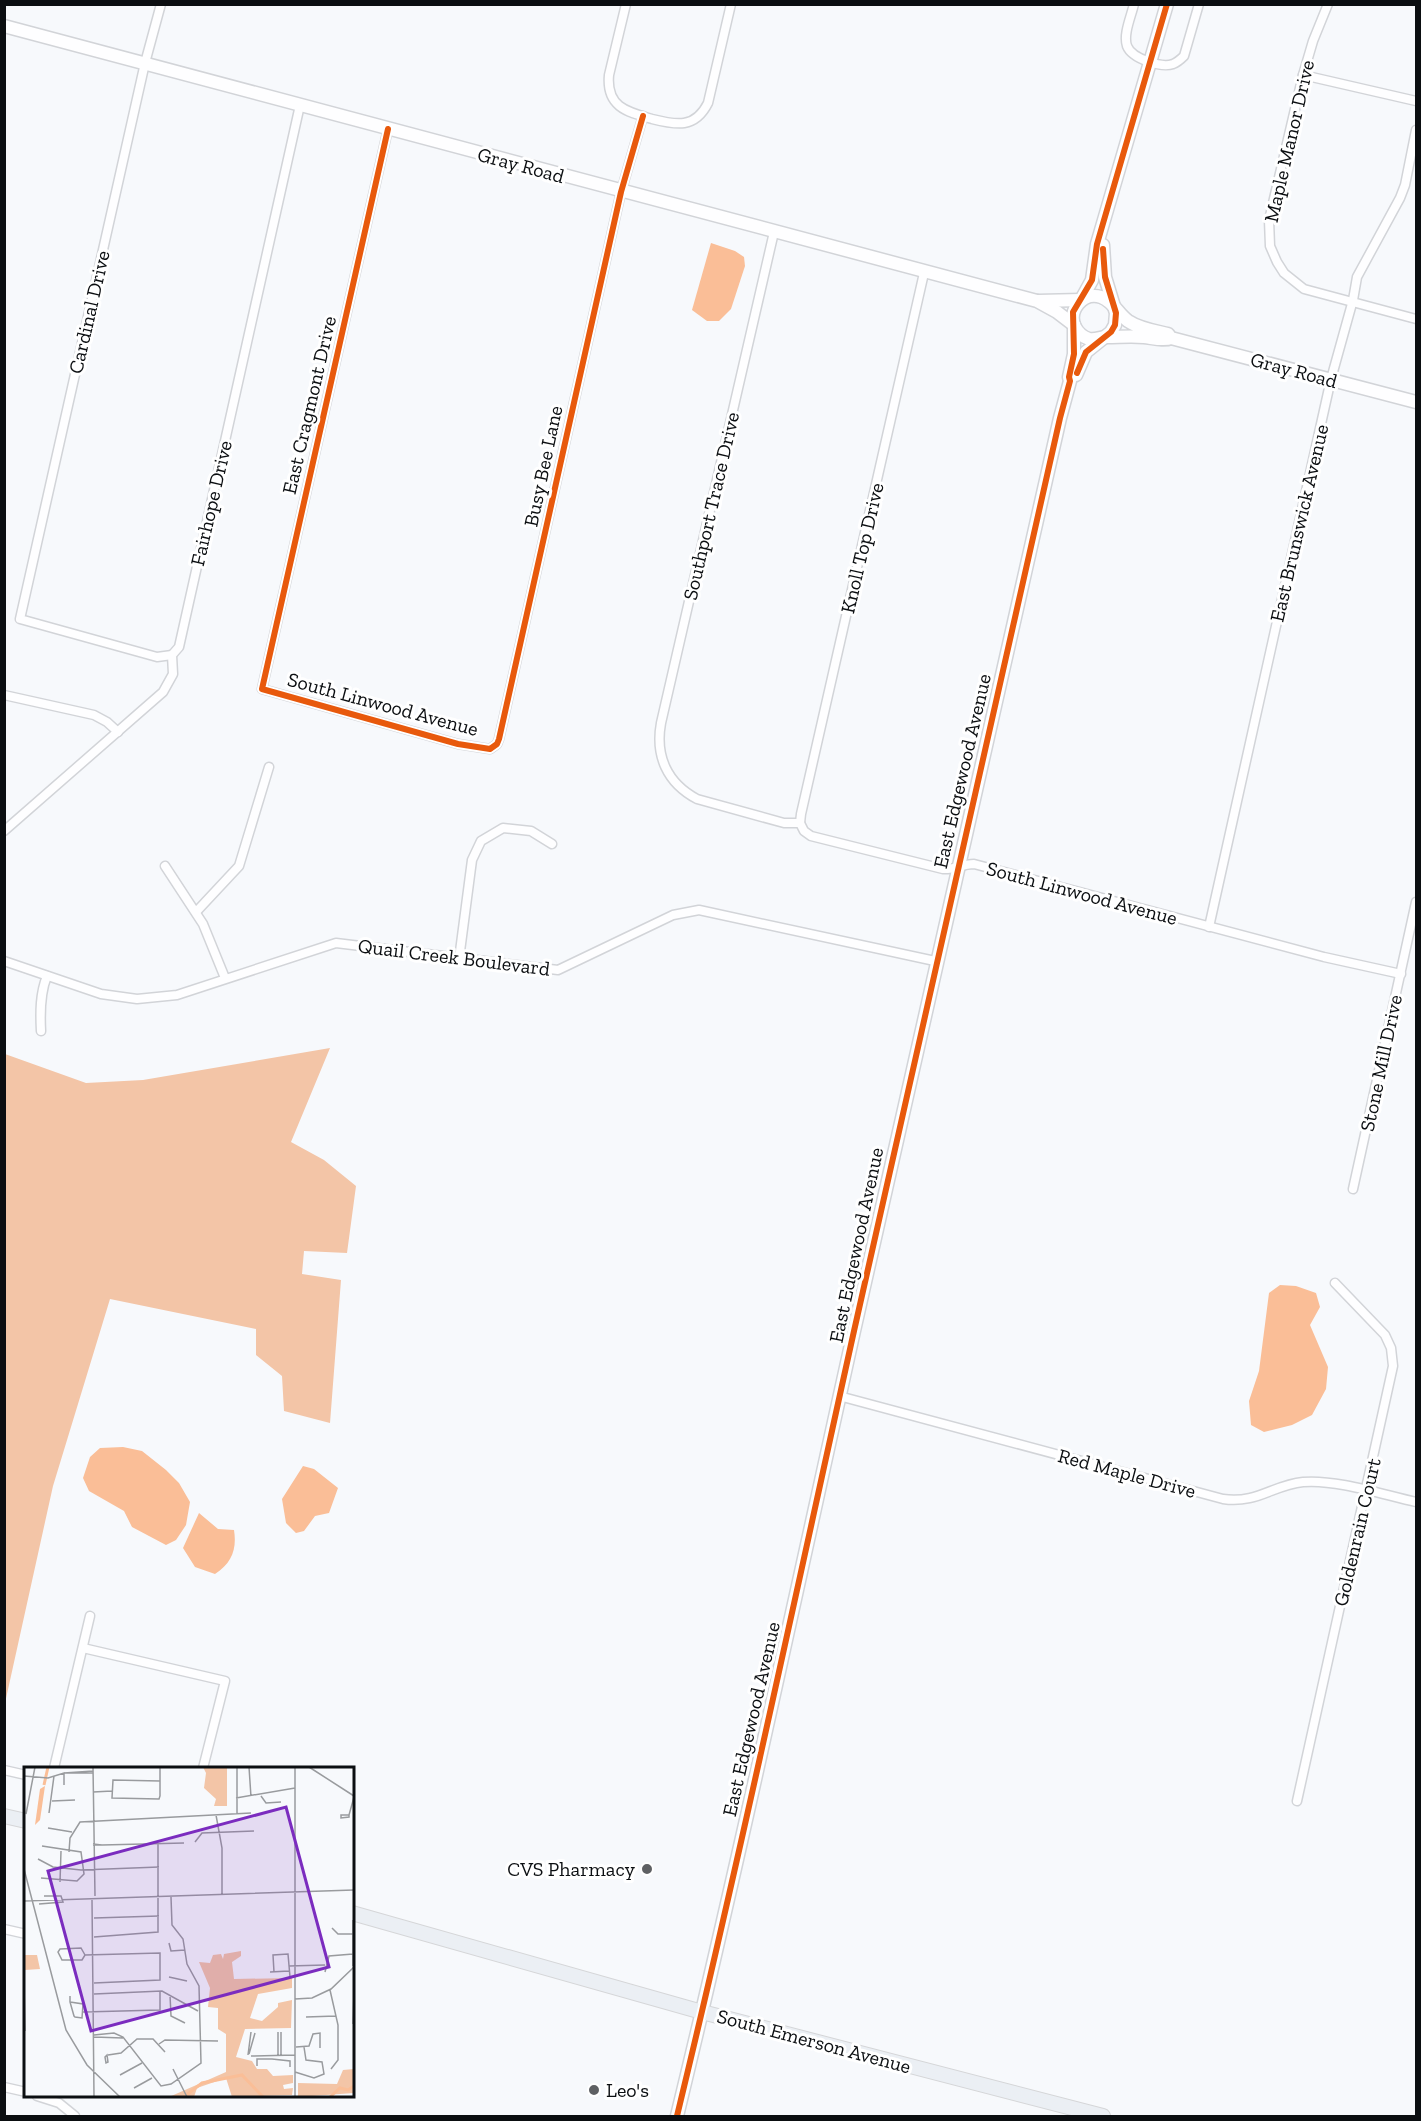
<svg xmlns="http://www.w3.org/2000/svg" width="1421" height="2121" font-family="'Zilla Slab',serif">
  <rect width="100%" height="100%" fill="#f7f9fc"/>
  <polygon fill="#f3c5a7" points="330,1048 291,1142 324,1160 356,1186 347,1253 304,1251 302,1274 341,1280 330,1423 284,1411 282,1376 256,1355 256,1329 110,1299 53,1486 5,1703 5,1054 86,1083 143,1080"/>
  <g fill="#fabe97">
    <polygon points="711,243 735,251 744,257 745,266 731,309 719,321 707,321 692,310"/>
    <polygon points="1280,1285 1296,1286 1316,1293 1320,1307 1310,1325 1328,1367 1326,1389 1312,1415 1292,1425 1264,1432 1251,1425 1249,1401 1259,1371 1269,1293"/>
    <polygon points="123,1447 142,1451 166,1470 179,1483 190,1502 186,1525 176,1540 166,1545 132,1527 124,1511 89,1491 83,1478 90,1457 100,1448"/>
    <polygon points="303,1466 314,1469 338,1488 329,1513 315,1516 304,1531 296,1533 286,1523 282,1499"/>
    <path d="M199,1513L218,1529L234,1530C237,1549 232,1563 215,1574L195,1567L183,1548Z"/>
  </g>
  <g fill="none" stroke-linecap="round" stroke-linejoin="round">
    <g stroke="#d2d4d8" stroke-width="11">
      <g id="street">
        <polyline points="161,4 145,63 20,619 157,657 172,655"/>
        <path d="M626,4L609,75C606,107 627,112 652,119C676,125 695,129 708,103L731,4"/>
        <path d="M1134,4C1131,17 1123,34 1127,46C1132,59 1162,68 1173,64C1178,62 1181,59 1184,56L1199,4"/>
        <polyline points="1328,4 1313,41 1303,75 1269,220 1270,246 1277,262 1284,273 1304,289 1416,319"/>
        <polyline points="1303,75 1416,101"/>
        <polyline points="388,129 262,689 458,744 490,749 497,744 499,739 621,192 643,116"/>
        <path d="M774,232L661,723C655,756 667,783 697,799L784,823H800L804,831L811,836L943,869C954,870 962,864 974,864L1324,957L1401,974"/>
        <polyline points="4,695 94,715 107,722 118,732"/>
        <polyline points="800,823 801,814 924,273"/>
        <polyline points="4,831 163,692 173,674 172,655 179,647 300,105"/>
        <polyline points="165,866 203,924 225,978"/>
        <polyline points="196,912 239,866 269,767"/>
        <polyline points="1209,927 1331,379 1353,300 1357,277 1400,198 1405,185 1416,130"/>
        <polyline points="459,959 472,860 481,841 503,828 531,831 552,844"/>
        <polyline points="4,961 101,994 137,999 177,995 336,943 558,970 673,915 699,910 935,961"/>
        <path d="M41,1031C40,1012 40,993 47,976"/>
        <polyline points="1353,1189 1416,902"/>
        <path d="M839,1396L1223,1499C1257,1504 1273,1485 1303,1482C1336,1479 1384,1495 1416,1502"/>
        <polyline points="83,1648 225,1681 203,1768"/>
        <polyline points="54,1768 90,1616"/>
        <polyline points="4,1770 26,1775"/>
        <polyline points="1297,1801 1393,1366 1391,1348 1385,1335 1335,1283"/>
        <polyline points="4,1929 26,1934"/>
        <polyline points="4,2087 26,2092"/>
        <polyline points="37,2096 59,2103 75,2116"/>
      </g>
    </g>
    <g stroke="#d2d4d8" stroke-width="15">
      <g id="secondary">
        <polyline points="4,26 1037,301 1057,312 1074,325"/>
        <polyline points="1081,300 1092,280 1097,244 1167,4"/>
        <polyline points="1038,301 1081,300"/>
        <path d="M1171,338C1164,341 1153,338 1144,337C1132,336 1119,337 1107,337C1101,337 1096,340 1089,339C1083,337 1078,333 1075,327C1067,311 1083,291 1101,297C1113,301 1118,314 1128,321C1140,329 1155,331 1168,334L1171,338L1416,402"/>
        <polyline points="1076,375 1086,352 1111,332 1115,325 1116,313 1105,277 1103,245"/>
        <path d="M677,2116C740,1856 796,1593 854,1331C921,1027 991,723 1060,418L1070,381L1069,377L1074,354V325"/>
      </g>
    </g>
    <g stroke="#d5d6d8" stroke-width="16">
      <g id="primary">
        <polyline points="4,1816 26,1821"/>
        <polyline points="352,1913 702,2012 1103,2116"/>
      </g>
    </g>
    <use href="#street" stroke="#fefeff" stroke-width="8"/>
    <use href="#secondary" stroke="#fefeff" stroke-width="12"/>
    <use href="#primary" stroke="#ebeff4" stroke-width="14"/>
    <g stroke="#fff" stroke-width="10">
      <g id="cycleway">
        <polyline points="388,129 262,689 458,744 490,749 497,744 499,739 621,192 643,116"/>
        <polyline points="1077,373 1086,352 1111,332 1115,325 1116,313 1105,277 1103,249"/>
        <path d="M677,2116C740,1856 796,1593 854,1331C921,1027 991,723 1060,418L1070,381L1069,377L1074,354L1073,312L1092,280L1097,244L1167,4"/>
      </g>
    </g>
    <use href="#cycleway" stroke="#e8590c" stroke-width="6"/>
  </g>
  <g fill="#5e6063" stroke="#fff" stroke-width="2">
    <circle cx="647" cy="1869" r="6"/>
    <circle cx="594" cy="2090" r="6"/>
  </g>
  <g text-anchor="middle" stroke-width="6" stroke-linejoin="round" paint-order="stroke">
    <g font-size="20" fill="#0b0e11" stroke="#fff">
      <text transform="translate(1289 141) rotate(-77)" y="7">Maple Manor Drive</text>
      <text transform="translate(521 165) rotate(15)" y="7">Gray Road</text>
      <text transform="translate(89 312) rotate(-77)" y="7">Cardinal Drive</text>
      <text transform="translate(1294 370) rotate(15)" y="7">Gray Road</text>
      <text transform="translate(309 405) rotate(-77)" y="7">East Cragmont Drive</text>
      <text transform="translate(543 466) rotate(-78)" y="7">Busy Bee Lane</text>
      <text transform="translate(211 503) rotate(-77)" y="7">Fairhope Drive</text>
      <text transform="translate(711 506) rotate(-77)" y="7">Southport Trace Drive</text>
      <text transform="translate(1299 523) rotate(-77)" y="7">East Brunswick Avenue</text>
      <text transform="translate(862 548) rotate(-77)" y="7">Knoll Top Drive</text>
      <text transform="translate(383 704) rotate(15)" y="7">South Linwood Avenue</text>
      <text transform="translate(962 771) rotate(-77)" y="7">East Edgewood Avenue</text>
      <text transform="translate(1082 893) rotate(15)" y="7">South Linwood Avenue</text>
      <text transform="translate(454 957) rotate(7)" y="7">Quail Creek Boulevard</text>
      <text transform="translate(1381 1063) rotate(-78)" y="7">Stone Mill Drive</text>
      <text transform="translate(856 1245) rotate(-78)" y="7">East Edgewood Avenue</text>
      <text transform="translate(1127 1473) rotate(15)" y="7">Red Maple Drive</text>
      <text transform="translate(1357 1532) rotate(-77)" y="7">Goldenrain Court</text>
      <text transform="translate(751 1719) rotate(-77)" y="7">East Edgewood Avenue</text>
      <text transform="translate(814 2041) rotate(15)" y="7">South Emerson Avenue</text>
    </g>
    <g font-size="20" fill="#0b0e11" stroke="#fff" text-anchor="end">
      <text x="635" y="1876">CVS Pharmacy</text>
      <text x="606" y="2097" text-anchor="start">Leo's</text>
    </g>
  </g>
  <g transform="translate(24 1767)">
    <rect width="330" height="330" fill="#f7f9fc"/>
    <path d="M179,0H203V39H190L192,32L180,21L182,6ZM217,184V189L208,195L210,212L268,211V221L234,227L226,251L238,254L254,240V236L268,233L267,261L221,262L212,290L228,294L233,302H243L249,309L269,308V316L259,318L260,322L269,321L268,328L208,330L202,311L173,321L170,330H145L202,305V267L194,262V241L184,240L186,221L175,195L186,196L189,188L197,187L199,192L200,187ZM1,188H13L16,202L1,203ZM330,302V326L274,330V316L313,317L319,303Z" fill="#f3c5a7"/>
    <path d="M21,19L16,53L11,58L16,22Z" fill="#fabe97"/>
    <path fill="none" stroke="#fabe97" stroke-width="3" d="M20,18L24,0M160,330L178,316L218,308L239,330M306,330L316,321L324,323L330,319"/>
    <path fill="none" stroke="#999b9e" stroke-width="1.5" d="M69,0L71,129M213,0V47M225,0L227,30M285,0L330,29M69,4L40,6H69M0,9L24,11L40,6V18M136,14L89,13L88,31L135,32L136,29V0M69,25L88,24M237,29L242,36L257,35M212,31L271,21M28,34L51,33M25,46L30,9M2,47L11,0M192,48L198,81V127M317,48H325V50L317,51ZM325,48L330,30M24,61L48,65M171,75L178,66L230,64M69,77L78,78H69M78,78L160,76M45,85L46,71L56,55L227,46M14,92L29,100L57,103L135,100M0,102L42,263L63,298L96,330M17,111L53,114L60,107L57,85L18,79M36,115L37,84M68,133L70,330M0,134L330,123M15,137L39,135L37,129H20M70,151L135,149M308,161L314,167H329M70,170L134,165V77M145,176L147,184L161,183M61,188L57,181L36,182L34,185L38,193H58L61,188L136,186V213L70,216M265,199L301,198M329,199V153M246,205L265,204M250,205L249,188L264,187L266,210M301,205L305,189L329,187M145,210L163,214M0,217L1,264M306,223L314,258V293L307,302M70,227L138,224L174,244M146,228L147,249L161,256M46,229V235L50,249L51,250L58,251L59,237L46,235M271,232L288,231L307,222L330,200M59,245L136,243V225M282,250L312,249M329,257L330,226M254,265V289M70,268L90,266L99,270L137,319L147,317L177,296L175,219L163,197L159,172L148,158L147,130M70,270L99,271M135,277L141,273L194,274M272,280L285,279L289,267L296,266V281M225,287L231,266M83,288L84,295L82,296L81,290ZM84,288L97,286L113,272H129L141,285M224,288L227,265M227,289L271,288M257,289V265M233,299V292H248L266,294V300M149,302L163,330M271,305L290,311L300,307L298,295L282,293L280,280M96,308L118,296M110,321L128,311M271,330V0"/>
    <path fill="#7b2cbf" fill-opacity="0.15" stroke="#7b2cbf" stroke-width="3" d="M262,40L305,200L67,264L24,104Z"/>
    <rect width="330" height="330" fill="none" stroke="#0b0e11" stroke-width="3"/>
  </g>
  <rect width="1421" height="2121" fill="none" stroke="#0b0e11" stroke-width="12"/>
</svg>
